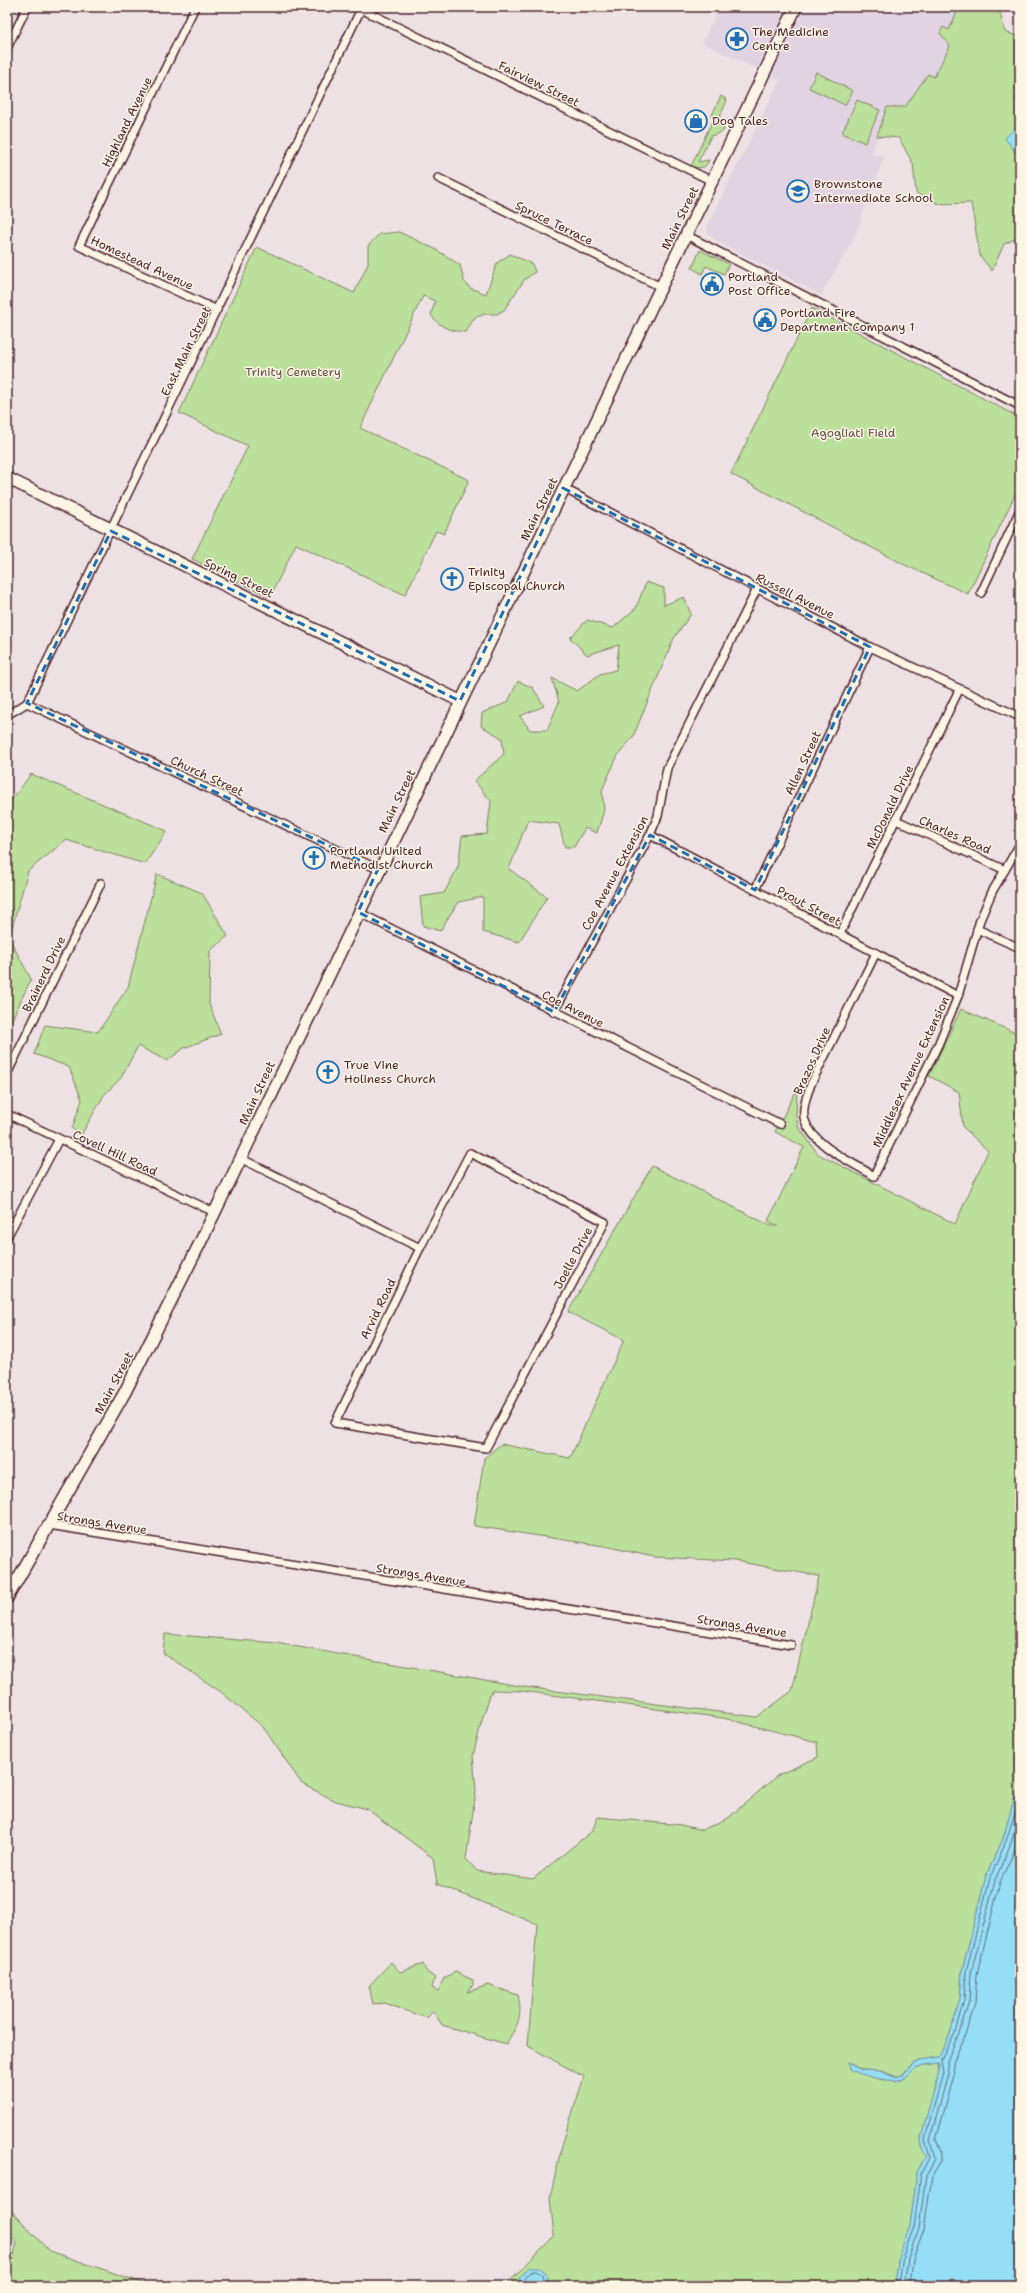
<svg xmlns="http://www.w3.org/2000/svg" width="1027" height="2293" font-family="'Shantell Sans',sans-serif">
  <rect width="100%" height="100%" fill="#ede1e4"/>
  <filter id="ink" filterUnits="userSpaceOnUse"><feTurbulence type="fractalNoise" baseFrequency=".025" numOctaves="2"/><feDisplacementMap in="SourceGraphic" scale="8" xChannelSelector="R" yChannelSelector="G"/><feConvolveMatrix kernelMatrix="1 2 1 2 8 2 1 2 1" color-interpolation-filters="sRGB"/></filter>
  <g filter="url(#ink)">
    <polygon fill="#e2d3e3" points="719,7 959,7 949,30 950,46 934,77 928,74 905,108 899,107 881,121 872,155 885,155 854,238 821,295 720,243 708,234 707,226 780,80 702,43"/>
    <g fill="#bae09b" stroke="#828063" fill-rule="evenodd">
      <polygon points="959,7 1003,7 1000,13 1005,32 1020,37 1020,94 1015,98 1020,99 1020,161 1018,165 1020,166 1020,240 1015,239 1004,244 992,271 980,256 971,203 939,204 916,193 913,164 899,138 877,136 887,107 905,107 928,74 934,77 950,46 940,33 943,27 949,30"/>
      <polygon points="816,72 853,91 845,105 809,88"/>
      <polygon points="721,96 727,100 719,119 711,117"/>
      <polygon points="857,100 880,110 865,143 842,133"/>
      <path d="M712,122L723,127L724,130L722,132L711,136L698,162L709,160C706,169 699,169 691,166Z"/>
      <path d="M399,232L435,249L460,265L464,281L470,288L486,294L497,263L510,254L532,264L535,272L525,279L504,310L497,314H485L474,318L466,332C451,331 440,328 431,315L435,301L423,296L360,428L469,480L444,534L436,531L405,595L296,544L270,597L192,559L248,446L179,413L257,247L354,293L368,264V246L379,234Z"/>
      <polygon points="700,250 729,264 724,274 706,266 702,274 692,268"/>
      <polygon points="812,308 1020,418 1020,484 968,594 905,565 731,474"/>
      <polygon points="646,582 664,588 664,605 684,597 691,614 674,638 633,737 618,755 602,790 604,810 597,833 585,828 574,847 565,847 559,824 528,820 509,869 547,897 519,942 483,932 483,897 458,902 440,931 423,926 420,897 444,893 458,867 462,836 487,834 491,801 474,781 504,754 502,738 481,726 482,713 508,702 518,681 533,688 544,706 520,716 530,730 547,730 559,702 552,678 577,691 600,674 616,670 619,645 587,655 570,638 587,620 613,628 636,608"/>
      <polygon points="31,774 167,831 145,864 66,840 28,871 9,938 31,979 7,1030 7,806"/>
      <polygon points="157,874 202,893 228,936 210,951 209,1004 221,1034 184,1048 167,1061 138,1046 121,1078 104,1095 80,1137 72,1128 82,1100 69,1067 34,1054 45,1025 98,1032 128,987"/>
      <path d="M961,1009L1020,1035V1791L1015,1796L1003,1839L986,1876L962,1971L960,1999L951,2031L940,2056L938,2058L914,2062L901,2076C892,2077 887,2072 879,2071C867,2070 861,2071 851,2064L849,2069L883,2080L892,2079L896,2081L916,2067L938,2064L939,2072L921,2138L923,2151L927,2157L922,2162L917,2173L910,2226L898,2262L895,2286H505L554,2236L550,2198L562,2145L584,2077L528,2046L537,1924L437,1884L433,1858L367,1809L336,1801L302,1784L263,1727L221,1692L163,1653L165,1634L276,1643L525,1687L757,1717L792,1691L819,1576L735,1561L654,1557L604,1546L474,1526L484,1458L501,1444L570,1458L624,1340L568,1312L652,1166L771,1226H778L768,1221L804,1147L775,1132L797,1089L796,1115L798,1126L818,1154L955,1224L988,1151L963,1127L959,1092L929,1076ZM492,1690L522,1691L723,1718L817,1742L818,1757L778,1775L728,1818L702,1830L681,1825L598,1817L592,1831L533,1879L477,1871L466,1859L476,1791L473,1756L482,1720Z"/>
      <path d="M391,1962L400,1972L423,1964L426,1971L435,1978L432,1988L438,1991L444,1978L455,1972L473,1980V1985L467,1992L488,1985L518,1995C523,2018 518,2024 506,2044L442,2025L433,2011L427,2018L384,2003L373,2004L369,1986Z"/>
      <polygon points="7,2206 49,2251 152,2286 14,2286 7,2278 17,2243 7,2229"/>
    </g>
    <g fill="#94def6" stroke="#7692a5">
      <polygon points="1020,123 1020,159 1005,138"/>
      <path d="M1020,1791V2286H895L899,2255L910,2226L917,2173L922,2162L927,2157L923,2151L921,2138L939,2072V2064L916,2067C911,2071 908,2077 902,2079C892,2084 860,2075 849,2069L848,2063L861,2070L880,2071L894,2077L903,2075L914,2062L938,2058L940,2056L951,2031L960,1999L962,1971L986,1876L1003,1839L1015,1796Z"/>
      <polygon points="529,2267 539,2267 546,2273 548,2286 517,2286 519,2279"/>
    </g>
    <g fill="none" stroke-linecap="round" stroke-linejoin="round">
      <g stroke="#686b7c" stroke-width="1">
        <path d="M521,2286C524,2278 527,2271 536,2271L542,2275L544,2286"/>
        <polyline points="899,2286 903,2256 914,2227 921,2174 930,2158 925,2139 943,2073 941,2060 955,2032 964,2000 966,1972 990,1878 1006,1841 1020,1797"/>
        <polyline points="904,2286 908,2258 919,2228 926,2175 935,2159 930,2140 948,2074 947,2061 959,2033 969,2001 971,1973 995,1880 1011,1843 1020,1811"/>
        <polyline points="910,2286 913,2259 924,2229 932,2176 941,2160 941,2152 936,2140 954,2076 953,2062 965,2035 975,2003 977,1974 1000,1882 1017,1845 1020,1831"/>
      </g>
      <g stroke="#4a1f2b" stroke-width="10">
        <g id="street">
          <polyline points="195,7 79,246 217,310"/>
          <polyline points="357,7 712,181"/>
          <polyline points="7,48 27,7"/>
          <polyline points="438,178 661,287"/>
          <polyline points="686,235 1020,406"/>
          <polyline points="563,488 870,647 1020,717"/>
          <polyline points="981,593 1020,510"/>
          <polyline points="27,703 362,7"/>
          <polyline points="27,703 378,869"/>
          <polyline points="7,715 27,703"/>
          <polyline points="896,820 1005,870"/>
          <polyline points="650,835 958,996"/>
          <polyline points="755,890 870,647"/>
          <polyline points="358,912 780,1124"/>
          <polyline points="977,929 1020,948"/>
          <polyline points="840,934 959,690"/>
          <path d="M876,953L811,1084C807,1095 801,1110 805,1121C815,1147 852,1162 874,1176L938,1045L958,996L980,920L992,892L1020,844"/>
          <polyline points="554,1012 650,835 658,816 667,768 757,589"/>
          <polyline points="7,1074 101,883"/>
          <polyline points="7,1114 214,1212"/>
          <polygon points="470,1153 605,1222 486,1448 335,1423 420,1248"/>
          <polyline points="240,1158 420,1248"/>
          <polyline points="7,1237 59,1139"/>
          <polyline points="49,1525 791,1645"/>
        </g>
      </g>
      <g stroke="#4a1f2b" stroke-width="14">
        <g id="secondary">
          <polyline points="7,478 460,701"/>
          <polyline points="7,1598 125,1392 200,1243 796,7"/>
        </g>
      </g>
      <use href="#street" stroke="#fcf5e5" stroke-width="7"/>
      <use href="#secondary" stroke="#fcf5e5" stroke-width="11"/>
    </g>
  </g>
  <path fill="none" stroke="#1f6fb2" stroke-width="3" stroke-dasharray="8 5" stroke-linejoin="round" d="M563,488L870,647L755,890L650,835L554,1012L358,912L378,869L27,703L111,531L460,701Z"/>
  <defs>
    <g id="pharmacy-ring" transform="scale(1.15)"><circle r="9.5" fill="#fcf5e5" stroke="#1f6fb2" stroke-width="1.5"/><path d="M-2-6h4v4h4v4h-4v4h-4v-4h-4v-4h4Z" fill="#1f6fb2"/></g>
    <g id="shop-ring" transform="scale(1.15)"><circle r="9.5" fill="#fcf5e5" stroke="#1f6fb2" stroke-width="1.5"/><path d="M-5-2.5h2.3a2.7 3.5 0 0 1 5.4 0H5L5.5 6h-11ZM-1.5-2.5h3a1.5 2.3 0 0 0-3 0Z" fill="#1f6fb2"/></g>
    <g id="school-ring" transform="scale(1.15)"><circle r="9.5" fill="#fcf5e5" stroke="#1f6fb2" stroke-width="1.5"/><path d="M0-5L7-2L0 1L-7-2ZM-4 1L0 2.5L4 1V4Q0 6-4 4Z" fill="#1f6fb2"/></g>
    <g id="civic-ring" transform="scale(1.15)"><circle r="9.5" fill="#fcf5e5" stroke="#1f6fb2" stroke-width="1.5"/><path d="M-.6-6.5H3V-4.5H.6V-3L4-1V1h2V6H-6V1h2V-1L-.6-3ZM-1.2 2.5V6h2.4V2.5Z" fill="#1f6fb2"/></g>
    <g id="church-ring" transform="scale(1.15)"><circle r="9.5" fill="#fcf5e5" stroke="#1f6fb2" stroke-width="1.5"/><path d="M-1.2-6h2.4v3.5h3.3v2.4h-3.3V6h-2.4V-.1h-3.3v-2.4h3.3Z" fill="#1f6fb2"/></g>
  </defs>
  <g fill-rule="evenodd">
    <use href="#pharmacy-ring" x="737" y="39"/>
    <use href="#shop-ring" x="696" y="121"/>
    <use href="#school-ring" x="798" y="191"/>
    <use href="#civic-ring" x="712" y="284"/>
    <use href="#civic-ring" x="765" y="320"/>
    <use href="#church-ring" x="452" y="579"/>
    <use href="#church-ring" x="314" y="858"/>
    <use href="#church-ring" x="328" y="1072"/>
  </g>
  <g text-anchor="middle" stroke-width="3" stroke-linejoin="round" paint-order="stroke">
    <g font-size="12" fill="#4a1f2b" stroke="#fcf5e5" text-anchor="start">
      <text x="752" y="36">The Medicine<tspan x="752" dy="14">Centre</tspan></text>
      <text x="712" y="125">Dog Tales</text>
      <text x="814" y="188">Brownstone<tspan x="814" dy="14">Intermediate School</tspan></text>
      <text x="728" y="281">Portland<tspan x="728" dy="14">Post Office</tspan></text>
      <text x="780" y="317">Portland Fire<tspan x="780" dy="14">Department Company 1</tspan></text>
      <text x="468" y="576">Trinity<tspan x="468" dy="14">Episcopal Church</tspan></text>
      <text x="330" y="855">Portland United<tspan x="330" dy="14">Methodist Church</tspan></text>
      <text x="344" y="1069">True Vine<tspan x="344" dy="14">Holiness Church</tspan></text>
    </g>
    <g font-size="12" fill="#4a1f2b" stroke="#fcf5e5">
      <text transform="translate(539 84) rotate(26)" y="4">Fairview Street</text>
      <text transform="translate(127 122) rotate(-64)" y="4">Highland Avenue</text>
      <text transform="translate(680 218) rotate(-64)" y="4">Main Street</text>
      <text transform="translate(554 223) rotate(26)" y="4">Spruce Terrace</text>
      <text transform="translate(142 263) rotate(25)" y="4">Homestead Avenue</text>
      <text transform="translate(186 351) rotate(-64)" y="4">East Main Street</text>
      <text transform="translate(539 509) rotate(-64)" y="4">Main Street</text>
      <text transform="translate(239 578) rotate(26)" y="4">Spring Street</text>
      <text transform="translate(795 596) rotate(27)" y="4">Russell Avenue</text>
      <text transform="translate(803 763) rotate(-65)" y="4">Allen Street</text>
      <text transform="translate(207 776) rotate(25)" y="4">Church Street</text>
      <text transform="translate(397 801) rotate(-64)" y="4">Main Street</text>
      <text transform="translate(890 807) rotate(-64)" y="4">McDonald Drive</text>
      <text transform="translate(955 835) rotate(24)" y="4">Charles Road</text>
      <text transform="translate(615 873) rotate(-62)" y="4">Coe Avenue Extension</text>
      <text transform="translate(809 906) rotate(28)" y="4">Prout Street</text>
      <text transform="translate(44 974) rotate(-64)" y="4">Brainerd Drive</text>
      <text transform="translate(573 1009) rotate(27)" y="4">Coe Avenue</text>
      <text transform="translate(812 1061) rotate(-66)" y="4">Brazos Drive</text>
      <text transform="translate(911 1072) rotate(-65)" y="4">Middlesex Avenue Extension</text>
      <text transform="translate(257 1093) rotate(-65)" y="4">Main Street</text>
      <text transform="translate(115 1153) rotate(25)" y="4">Covell Hill Road</text>
      <text transform="translate(573 1258) rotate(-62)" y="4">Joelle Drive</text>
      <text transform="translate(378 1309) rotate(-64)" y="4">Arvid Road</text>
      <text transform="translate(114 1383) rotate(-62)" y="4">Main Street</text>
      <text transform="translate(102 1523) rotate(9)" y="4">Strongs Avenue</text>
      <text transform="translate(421 1575) rotate(9)" y="4">Strongs Avenue</text>
      <text transform="translate(742 1626) rotate(9)" y="4">Strongs Avenue</text>
    </g>
    <g font-size="12" fill="#664f47" stroke="#fcf5e5">
      <text x="293" y="376">Trinity Cemetery</text>
      <text x="853" y="437">Agogliati Field</text>
    </g>
  </g>
  <rect width="1027" height="2293" fill="none" stroke="#fcf5e5" stroke-width="24"/>
  <rect x="12" y="12" width="1003" height="2269" fill="none" stroke="#4a1f2b" stroke-width="1.5" filter="url(#ink)"/>
</svg>
